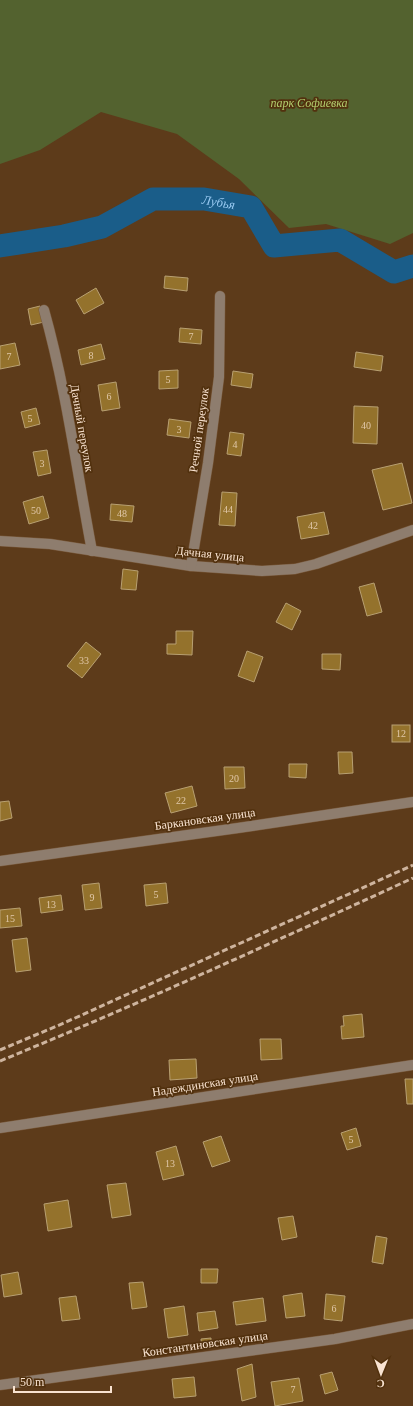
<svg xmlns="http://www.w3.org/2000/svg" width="413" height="1406" font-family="'Times New Roman',serif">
  <rect width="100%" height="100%" fill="#5d3b1a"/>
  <polygon fill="#53622f" points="0,0 413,0 413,233 390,244 326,224 289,228 239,179 177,134 101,112 40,150 0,164"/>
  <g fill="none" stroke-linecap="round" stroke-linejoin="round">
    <path stroke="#1a5d89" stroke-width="23" id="s1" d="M0,246L64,236L102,227L153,199H204L251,207L274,246L340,240L394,272L413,266"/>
  </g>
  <g fill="#94722c" stroke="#b8a072">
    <polygon points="165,276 188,278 187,291 164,288"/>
    <polygon points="96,288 104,303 84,314 76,300"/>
    <polygon points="40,306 44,322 31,325 28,309"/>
    <polygon points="180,328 202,330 201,344 179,342"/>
    <polygon points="15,343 20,365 0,369 0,346"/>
    <polygon points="101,344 105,359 81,365 78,350"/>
    <polygon points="356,352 383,356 381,371 354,367"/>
    <polygon points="178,370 178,388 159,389 159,371"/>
    <polygon points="233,371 253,374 251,388 231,385"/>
    <polygon points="116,382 120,408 102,411 98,385"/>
    <polygon points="354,406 378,407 377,444 353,443"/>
    <polygon points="36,408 40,424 25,428 21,412"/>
    <polygon points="169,419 191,422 189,438 167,435"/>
    <polygon points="230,432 244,434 241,456 227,454"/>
    <polygon points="47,450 51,473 38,476 33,452"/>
    <polygon points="402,463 412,503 383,510 372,470"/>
    <polygon points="222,492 237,493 235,526 219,525"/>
    <polygon points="43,496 49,518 29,524 23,502"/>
    <polygon points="111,504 134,506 132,522 110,520"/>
    <polygon points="324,512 329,534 301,539 297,517"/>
    <polygon points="123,569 138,571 136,590 121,589"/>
    <polygon points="374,583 382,612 367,616 359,587"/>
    <polygon points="286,603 301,611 292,630 276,622"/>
    <polygon points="176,631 193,631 192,655 167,654 167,644 176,644"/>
    <polygon points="86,642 101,654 82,678 67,666"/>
    <polygon points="247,651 263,657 254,682 238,676"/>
    <polygon points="322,654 341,654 340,670 322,669"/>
    <rect x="392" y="725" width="18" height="17"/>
    <polygon points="338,752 352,752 353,773 339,774"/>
    <polygon points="289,764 307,764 306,778 289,777"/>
    <polygon points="224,767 244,767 245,788 225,789"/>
    <polygon points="192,786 197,806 171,813 165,793"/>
    <polygon points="9,801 12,818 0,821 0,802"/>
    <polygon points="99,883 102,908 85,910 82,885"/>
    <polygon points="166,883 168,903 146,906 144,885"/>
    <polygon points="61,895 63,910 41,913 39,898"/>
    <polygon points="20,908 22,926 0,928 0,910"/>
    <polygon points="27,938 31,970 16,972 12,940"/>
    <polygon points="362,1014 364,1037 342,1039 341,1026 344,1026 343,1016"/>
    <polygon points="260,1039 281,1039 282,1059 261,1060"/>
    <polygon points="196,1059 197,1078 170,1080 169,1060"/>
    <polygon points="405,1079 413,1079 413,1104 407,1104"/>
    <polygon points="356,1128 361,1146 347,1150 341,1133"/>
    <polygon points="221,1136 230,1161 212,1167 203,1142"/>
    <polygon points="176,1146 184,1175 163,1180 156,1152"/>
    <polygon points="126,1183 131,1215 112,1218 107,1185"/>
    <polygon points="68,1200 72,1227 48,1231 44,1204"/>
    <polygon points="293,1216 297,1237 282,1240 278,1218"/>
    <polygon points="376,1236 387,1238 383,1264 372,1262"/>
    <polygon points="201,1269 218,1269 217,1283 201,1283"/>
    <polygon points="18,1272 22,1294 4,1297 1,1275"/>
    <polygon points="143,1282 147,1307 132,1309 129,1283"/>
    <polygon points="302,1293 305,1316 286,1318 283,1296"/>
    <polygon points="326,1294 345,1296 342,1321 324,1319"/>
    <polygon points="76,1296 80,1319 62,1321 59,1298"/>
    <polygon points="263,1298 266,1321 236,1325 233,1302"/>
    <polygon points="184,1306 188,1335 168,1338 164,1309"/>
    <polygon points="215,1311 218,1328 199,1331 197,1313"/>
    <polygon points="211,1338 211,1348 202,1348 201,1339"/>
    <polygon points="252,1364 256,1397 242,1401 237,1369"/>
    <polygon points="332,1372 338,1390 325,1394 320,1375"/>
    <polygon points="194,1377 196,1396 174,1398 172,1379"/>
    <polygon points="299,1378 303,1401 275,1406 271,1382"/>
  </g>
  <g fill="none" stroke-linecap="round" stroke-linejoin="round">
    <g stroke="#79593b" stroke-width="11">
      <g id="minor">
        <path d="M44,310C66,388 77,472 92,551"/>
        <polyline points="0,541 50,544 191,566 262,571 295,569 316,564 413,530"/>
        <polyline points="191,566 208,463 219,377 220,296"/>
        <polyline points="0,861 238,828 413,802"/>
        <polyline points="0,1128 413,1065"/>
        <polyline points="0,1385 335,1339 413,1324"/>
      </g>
    </g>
    <use href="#minor" stroke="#8e7d6e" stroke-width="10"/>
    <g stroke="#ceb49e" stroke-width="3" stroke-dasharray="6 3" stroke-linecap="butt">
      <polyline points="0,1050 64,1023 413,865"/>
      <path d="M0,1061C139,1004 276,941 413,878"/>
    </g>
  </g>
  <g text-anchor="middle" stroke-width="3.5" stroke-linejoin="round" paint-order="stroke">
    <g font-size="10" fill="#e0c7a8">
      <text x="191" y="340">7</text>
      <text x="91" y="359">8</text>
      <text x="9" y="360">7</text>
      <text x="168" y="383">5</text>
      <text x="109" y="400">6</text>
      <text x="30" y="422">5</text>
      <text x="366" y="429">40</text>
      <text x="179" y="433">3</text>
      <text x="235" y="448">4</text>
      <text x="42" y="467">3</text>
      <text x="228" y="513">44</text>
      <text x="36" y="514">50</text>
      <text x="122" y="517">48</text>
      <text x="313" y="529">42</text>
      <text x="84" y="664">33</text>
      <text x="401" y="737">12</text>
      <text x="234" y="782">20</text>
      <text x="181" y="804">22</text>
      <text x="156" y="898">5</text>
      <text x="92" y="901">9</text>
      <text x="51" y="908">13</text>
      <text x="10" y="922">15</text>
      <text x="351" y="1143">5</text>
      <text x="170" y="1167">13</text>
      <text x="334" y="1312">6</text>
      <text x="293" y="1393">7</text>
    </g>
    <g font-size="12" font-style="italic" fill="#b2ce6e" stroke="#52310e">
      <text x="309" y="107">парк Софиевка</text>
    </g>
    <g font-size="12" fill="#f9e3d1" stroke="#52310e">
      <text transform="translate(82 428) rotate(80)" y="4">Дачный переулок</text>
      <text transform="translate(199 430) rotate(-82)" y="4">Речной переулок</text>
      <text transform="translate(210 554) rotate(6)" y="4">Дачная улица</text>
      <text transform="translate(205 819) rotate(-8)" y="4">Баркановская улица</text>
      <text transform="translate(205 1084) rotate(-9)" y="4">Надеждинская улица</text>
      <text transform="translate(205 1344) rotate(-8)" y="4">Константиновская улица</text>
    </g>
    <g font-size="13" font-style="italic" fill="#98c9f1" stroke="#52310e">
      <text dy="5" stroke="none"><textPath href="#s1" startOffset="228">Лубья</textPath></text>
    </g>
  </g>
  <g transform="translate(381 1374) rotate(181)" stroke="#52310e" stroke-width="3" paint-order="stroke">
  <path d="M0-3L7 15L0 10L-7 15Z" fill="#f9e3d1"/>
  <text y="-6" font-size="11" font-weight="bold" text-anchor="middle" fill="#f9e3d1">С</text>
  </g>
  <path d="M14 1386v6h97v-6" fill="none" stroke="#f9e3d1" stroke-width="2"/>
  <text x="20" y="1386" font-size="12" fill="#f9e3d1" stroke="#52310e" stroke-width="3" paint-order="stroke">50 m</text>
</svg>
